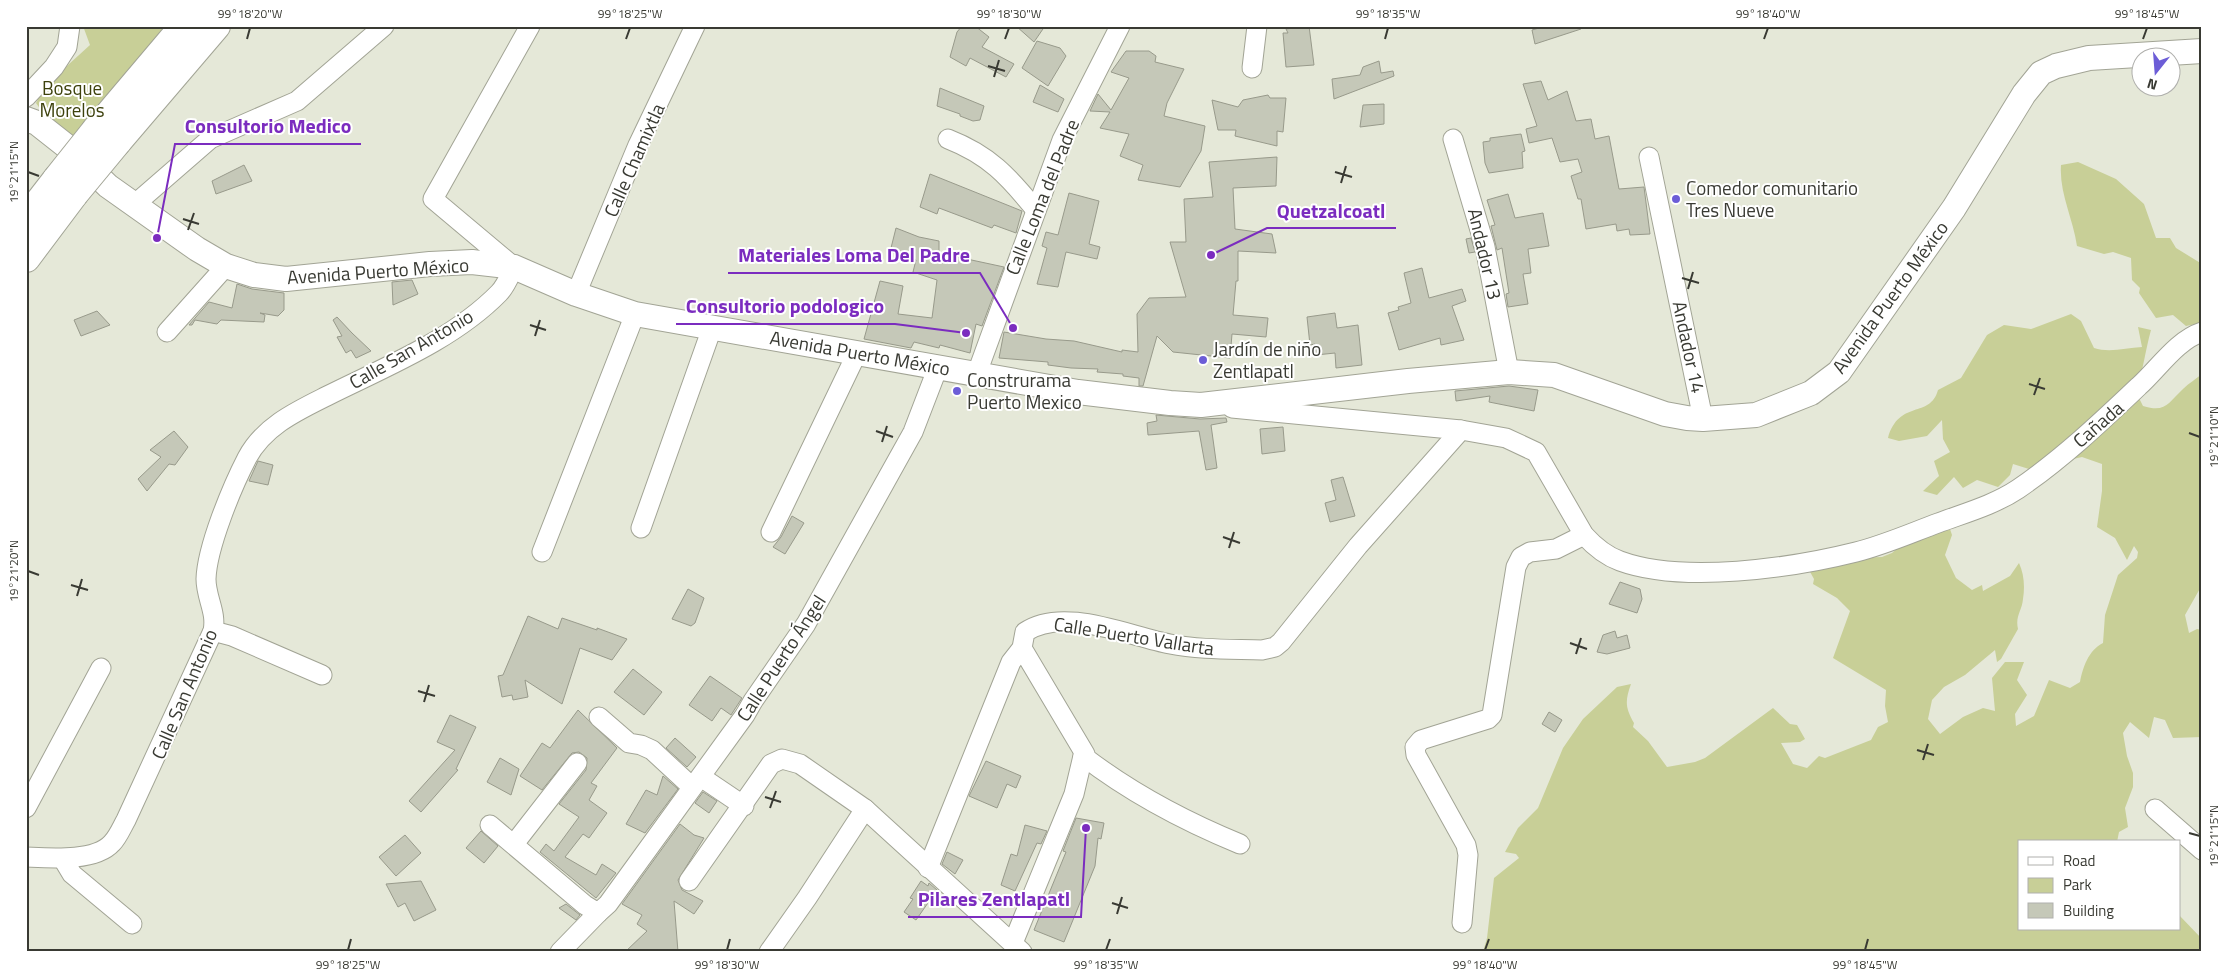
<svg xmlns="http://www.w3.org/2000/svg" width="2228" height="978" font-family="'Titillium Web',sans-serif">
  <rect width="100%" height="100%" fill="#e5e8d8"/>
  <g fill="#c8cf97">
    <polygon points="83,26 163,26 154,47 77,139 48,120 36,103 46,85 90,45"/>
    <path d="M2078,162L2116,179L2144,204L2156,238H2170L2176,248L2202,264V326L2196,324L2186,326L2173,315L2156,318L2139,293L2140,288L2132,280L2131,258L2113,252L2104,254L2077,246C2073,218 2059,193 2061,165Z"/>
    <path d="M2071,314L2081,321L2094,348C2109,353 2126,348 2142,347L2138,327L2151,330C2145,352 2143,371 2136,392L2143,406C2166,413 2168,403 2183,389C2189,383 2196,379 2202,374V585L2185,615L2189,633L2197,629L2202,630V737L2173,738L2165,720L2154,717L2149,738L2130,722L2123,733L2127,756L2133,773V787L2125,808L2128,827L2119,832L2117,842H2019V929H2179V915L2202,939V952H1483L1487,938L1494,878L1519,858L1516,854L1505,852L1518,828L1538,808L1563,748L1583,719L1617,687L1631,684C1625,701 1625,707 1634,723L1633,727L1648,741L1667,767L1695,762L1705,758L1773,708L1790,724L1797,725L1805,739L1800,742L1781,743L1793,764L1807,768L1819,756L1825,758L1871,740L1878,727L1888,722L1885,706L1886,690L1833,658L1850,611L1837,598L1813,584L1814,579L1809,570L1858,558L1882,557L1892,553L1908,539L1949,526L1952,535L1945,555L1956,578L1972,590L1982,585L1983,591L2010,576L2019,563C2024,574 2025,586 2023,599C2022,611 2015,616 2018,629L2001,659L1997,662L1995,650L1965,675L1944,687L1932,700L1928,719L1940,734L1963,717L1983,708L1995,711L1992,678L2005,662H2024L2017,680L2027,695L2015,714L2016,726L2034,716L2049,680L2070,688L2080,682C2083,667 2088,651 2103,643L2105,615L2118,575L2137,558L2138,552L2134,546L2127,560L2115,538L2097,527L2102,491V464L2082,457L2029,469L2013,464L2010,475L1998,487L1977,480L1963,488L1954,477L1937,495L1923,491L1939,476L1934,461L1950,452L1943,439L1942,420L1927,436L1899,441L1888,438C1899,399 1930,419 1938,390L1961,378L1987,335L2004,325L2031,329Z"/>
  </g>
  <g fill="#c5c8b8" stroke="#989a8b">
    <polygon points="962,26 975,26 989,37 982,47 1014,64 1006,77 970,58 966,66 950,57 957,32"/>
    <polygon points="1016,26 1045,26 1034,42"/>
    <polygon points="1309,26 1314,65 1286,67 1283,33 1288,33 1286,29"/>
    <polygon points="1546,26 1581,26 1581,29 1535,44 1532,30"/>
    <polygon points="1037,41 1060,48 1066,56 1048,86 1022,68"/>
    <polygon points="1126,51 1149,51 1156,56 1155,62 1184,69 1167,103 1164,116 1205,126 1201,151 1180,187 1138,180 1143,165 1120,156 1129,134 1100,128 1110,112 1090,111 1098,94 1111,110 1129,78 1111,72"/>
    <polygon points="1379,61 1381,73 1393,71 1394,76 1334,99 1332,79 1360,75 1363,67"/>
    <polygon points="1541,81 1548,100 1567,91 1576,121 1591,119 1595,139 1609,136 1619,189 1644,187 1650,234 1630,235 1629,229 1617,231 1616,224 1586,229 1581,199 1578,199 1571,176 1582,172 1578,159 1560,162 1552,138 1529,143 1526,129 1537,126 1523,84"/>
    <polygon points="1040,85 1064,99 1058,112 1033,102"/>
    <polygon points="940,88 984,106 980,120 973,121 960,116 960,114 937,106"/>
    <polygon points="1268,95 1270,98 1286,98 1283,132 1277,131 1277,146 1235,136 1236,130 1218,130 1212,100 1238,107 1243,100"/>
    <polygon points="1384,104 1384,124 1360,127 1363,105"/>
    <polygon points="1521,134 1525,151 1522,152 1523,168 1489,173 1485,163 1483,142 1490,141 1490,138"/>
    <polygon points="1277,157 1276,186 1233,188 1235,229 1272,234 1276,253 1238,251 1238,281 1236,281 1233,315 1268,318 1266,337 1232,334 1230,358 1173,352 1157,336 1143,386 1139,386 1139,378 1123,376 1123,374 1097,372 1098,369 1071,368 1048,365 1048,362 999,358 1004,332 1046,339 1074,341 1122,352 1122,350 1138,352 1137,314 1149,298 1186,297 1170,242 1186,242 1184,199 1213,197 1209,162"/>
    <polygon points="244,165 252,181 216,194 212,181"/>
    <polygon points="930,174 1022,211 1016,233 994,225 992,228 939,208 937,214 920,207"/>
    <polygon points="1069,193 1099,201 1089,244 1100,247 1097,259 1066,252 1058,287 1037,284 1047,248 1042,246 1046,232 1058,235"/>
    <polygon points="1508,194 1515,218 1543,213 1549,246 1528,249 1531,273 1523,274 1528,304 1508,307 1506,294 1509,293 1502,248 1497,250 1491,226 1495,225 1487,200"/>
    <polygon points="896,228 919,237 939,241 939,253 1004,267 982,326 976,324 970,353 940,345 939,348 914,342 911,348 864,339 880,281 903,286 898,314 932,318 937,280 913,272 916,260 890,252"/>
    <polygon points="1471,238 1475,252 1469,253 1466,239"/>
    <polygon points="1422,268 1429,298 1462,289 1466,301 1452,306 1464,340 1441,345 1440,338 1399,350 1388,313 1399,310 1398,307 1411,303 1404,273"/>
    <polygon points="412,280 418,294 393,305 392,282"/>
    <polygon points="237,284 252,289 284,293 284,310 278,316 260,313 265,315 264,322 221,320 217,324 195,320 192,325 189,325 209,302 232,308"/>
    <polygon points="97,311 110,325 81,336 74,320"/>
    <polygon points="1335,313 1337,328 1358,325 1362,365 1336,368 1335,353 1316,355 1315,344 1310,345 1307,317"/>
    <polygon points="337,317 352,333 371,351 356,358 351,350 346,353 337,337 342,336 333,320"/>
    <polygon points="1509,386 1538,390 1534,411 1489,402 1490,396 1456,401 1455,391"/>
    <polygon points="1156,415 1200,419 1226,418 1227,422 1211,425 1217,468 1206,470 1199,431 1148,435 1147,423 1157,421"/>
    <polygon points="1283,427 1285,451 1262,454 1260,429"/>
    <polygon points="174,431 188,447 175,465 169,464 147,491 138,479 161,457 150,450"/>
    <polygon points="258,461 273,465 268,485 249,481"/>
    <polygon points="1343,477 1355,516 1330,522 1325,503 1336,500 1331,480"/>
    <polygon points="792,516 804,523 785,554 773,547 781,537"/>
    <polygon points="1620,582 1640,589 1642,599 1637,613 1609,604"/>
    <polygon points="688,589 704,598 695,623 691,626 672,619"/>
    <polygon points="528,616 558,629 562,618 597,630 597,628 627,639 612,660 580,648 562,704 525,680 528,697 513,700 512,695 502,697 498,676 503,675"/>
    <polygon points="1615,631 1617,638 1627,635 1630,648 1607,654 1597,652 1603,635"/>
    <polygon points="633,669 662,692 644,715 614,692"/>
    <polygon points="710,676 742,698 731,715 721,708 712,721 689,705"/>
    <polygon points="578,710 617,748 591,783 597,786 589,800 607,813 589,838 583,834 565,857 596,875 602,864 616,873 596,898 540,852 546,844 554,851 579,817 559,804 586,770 587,758 579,752 572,753 542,790 520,776 542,743 550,748"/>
    <polygon points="1549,712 1562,720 1555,732 1542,724"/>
    <polygon points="450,715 476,727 456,769 458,770 421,812 409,801 455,750 437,742"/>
    <polygon points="675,738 696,757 687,767 666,748"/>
    <polygon points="500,758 519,769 511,795 487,782"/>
    <polygon points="986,761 1021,776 1016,788 1007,784 997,808 969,796"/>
    <polygon points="663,776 678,789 645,833 626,824 646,790 657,795"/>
    <polygon points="703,792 717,801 709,813 695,803"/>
    <polygon points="1076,818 1104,823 1101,839 1098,838 1095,866 1064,942 1034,930 1066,852 1063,851"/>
    <polygon points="680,824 694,835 704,838 678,880 682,890 703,901 694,914 674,901 678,952 625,952 647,931 637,924 642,915 622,904"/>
    <polygon points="1025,825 1047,831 1041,844 1037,843 1015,891 1001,885 1011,854 1017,856"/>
    <polygon points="481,831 498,846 484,863 466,848"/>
    <polygon points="405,835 421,853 396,876 379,857"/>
    <polygon points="947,852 963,860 955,874 942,864"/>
    <polygon points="421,881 436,910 414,921 405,903 398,907 386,884"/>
    <polygon points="921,881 928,886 929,883 937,890 916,920 904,912 913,899 910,898"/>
    <polygon points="566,904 580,915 576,920 559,908"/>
  </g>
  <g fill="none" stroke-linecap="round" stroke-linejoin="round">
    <g stroke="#a2a495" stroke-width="21">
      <g id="minor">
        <polyline points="1252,68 1257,26"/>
        <polyline points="26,97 54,67 67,47 70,26"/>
        <path d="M948,139C989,155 1008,176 1035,209"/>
        <polyline points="1453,139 1485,247 1509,372"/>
        <polyline points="1649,157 1703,419"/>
        <polyline points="134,205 210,139 297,101 384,26"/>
        <polyline points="576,294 638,145 695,26"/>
        <polyline points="167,332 226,266"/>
        <polyline points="977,373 1062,140 1120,26"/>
        <path d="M1232,408L1461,430L1506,438L1536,452L1584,535C1594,546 1606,556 1620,561C1683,584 1792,568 1856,552C1884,545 1911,533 1938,523C1965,513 1994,505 2018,489C2062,459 2101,422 2139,386C2158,369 2177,340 2202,332"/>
        <polyline points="641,528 712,328"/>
        <polyline points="771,532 857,353"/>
        <polyline points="542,552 635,314"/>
        <polyline points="213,631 232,636 322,675"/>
        <path d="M1022,648L1085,754L1083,756C1131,793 1184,821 1240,844"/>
        <polyline points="599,717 629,743 641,745 652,750 692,787"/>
        <polyline points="701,777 744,806"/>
        <polyline points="26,808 101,668"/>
        <polyline points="2155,809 2202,850"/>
        <polyline points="490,825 585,905 598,913 608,904 745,715 753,701 806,624 913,432 938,367"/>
        <polyline points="514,844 577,763"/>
        <path d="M26,857C49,858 95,862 112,843C118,837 122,827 126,820L213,631C217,612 206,598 206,579C207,547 232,487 247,458C264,426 297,411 327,396C385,367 453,340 499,293C506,286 510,275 514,267L433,199L530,26"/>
        <polyline points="63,859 72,874 132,924"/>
        <path d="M928,868L1011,662L1022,648L1025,632C1063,606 1128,636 1170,644C1200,650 1231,649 1262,650L1275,647L1281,642L1358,546L1461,430"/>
        <polyline points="689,881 771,764 782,759 800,764 865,809 1022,952"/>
        <polyline points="1462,923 1468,855 1466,845 1416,755 1415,747 1421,740 1488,719 1492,715 1516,567 1521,557 1530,552 1556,549 1584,535"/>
        <polyline points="1013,943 1074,794 1083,756"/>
        <polyline points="560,952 598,913"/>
        <polyline points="769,952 807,898 865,809"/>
      </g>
    </g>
    <g stroke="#a2a495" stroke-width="26">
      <polyline id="major" points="26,119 37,123 70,149 108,186 197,249 226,266 254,275 286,279 430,264 472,262 514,267 576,294 635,314 1078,392 1170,403 1201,405 1408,381 1509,372 1554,375 1665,414 1687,418 1703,419 1756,415 1811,393 1839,372 1954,208 2024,94 2041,73 2056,66 2089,58 2202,51"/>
    </g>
    <g stroke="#a2a495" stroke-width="30">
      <g id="highway">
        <polyline points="96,130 184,26"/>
        <polyline points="117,142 216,26"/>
        <polyline points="26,219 57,179"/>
        <polyline points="26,258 74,194"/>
      </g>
    </g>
    <use href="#minor" stroke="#fff" stroke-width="19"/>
    <use href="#major" stroke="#fff" stroke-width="24"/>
    <use href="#highway" stroke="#fff" stroke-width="28"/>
    <g stroke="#a2a495" stroke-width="30" stroke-linecap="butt">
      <g id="highway-bridge">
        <polyline points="57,179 96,130"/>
        <polyline points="74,194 117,142"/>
      </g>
    </g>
    <use href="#highway-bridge" stroke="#fff" stroke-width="28"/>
  </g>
  <path fill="none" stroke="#393a33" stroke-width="2" d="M247,39L250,28M626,39L630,28M1005,39L1009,28M1385,39L1388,28M1764,39L1768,28M2143,39L2147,28M988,66L1005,71M994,77L999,60M28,172L39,176M1335,172L1352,177M1341,183L1346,166M183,219L199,224M188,230L194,213M1682,278L1699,283M1688,289L1693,272M530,325L546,330M535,336L540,320M2029,384L2045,389M2034,395L2040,378M876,431L893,437M2189,433L2200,437M882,442L887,426M1223,537L1240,543M1229,548L1234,532M28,571L39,575M71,585L88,590M77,596L82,579M1570,643L1587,649M1576,654L1581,638M418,691L435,696M424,702L429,685M1917,750L1934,755M1923,760L1928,744M765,797L781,802M770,808L776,791M2189,833L2200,836M1112,903L1128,908M1117,914L1122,897M348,950L351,939M727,950L730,939M1106,950L1110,939M1485,950L1489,939M1865,950L1868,939"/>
  <g fill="#6c5dd7" stroke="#fff" stroke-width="2">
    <circle cx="1676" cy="199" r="5"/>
    <circle cx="1203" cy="360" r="5"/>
    <circle cx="957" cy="391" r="5"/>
  </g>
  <g text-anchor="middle" stroke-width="4" stroke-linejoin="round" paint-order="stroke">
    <g font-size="19" fill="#3d410c" stroke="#fff">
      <text x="72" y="95">Bosque<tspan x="72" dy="22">Morelos</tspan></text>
    </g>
    <g font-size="19" fill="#393a33" stroke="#fff">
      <text transform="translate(634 160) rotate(-66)" y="7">Calle Chamixtla</text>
      <text transform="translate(1042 197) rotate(-68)" y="7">Calle Loma del Padre</text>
      <text transform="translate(1485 254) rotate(77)" y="7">Andador 13</text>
      <text transform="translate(378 271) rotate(-4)" y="7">Avenida Puerto México</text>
      <text transform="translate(1890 297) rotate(-54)" y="7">Avenida Puerto México</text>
      <text transform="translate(1689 347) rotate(78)" y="7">Andador 14</text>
      <text transform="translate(411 349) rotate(-30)" y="7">Calle San Antonio</text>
      <text transform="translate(860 353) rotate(10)" y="7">Avenida Puerto México</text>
      <text transform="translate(2098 424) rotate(-41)" y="7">Cañada</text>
      <text transform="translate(1134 636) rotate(9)" y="7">Calle Puerto Vallarta</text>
      <text transform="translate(781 658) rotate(-57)" y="7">Calle Puerto Ángel</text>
      <text transform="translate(184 694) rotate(-67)" y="7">Calle San Antonio</text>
    </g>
    <g font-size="19" fill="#393a33" stroke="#fff" text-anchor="start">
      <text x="1686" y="195">Comedor comunitario<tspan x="1686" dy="22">Tres Nueve</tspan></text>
      <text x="1213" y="356">Jardín de niño<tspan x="1213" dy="22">Zentlapatl</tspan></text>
      <text x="967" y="387">Construrama<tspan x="967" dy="22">Puerto Mexico</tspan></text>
    </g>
  </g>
  <path fill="none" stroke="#7b2cbf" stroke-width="2" d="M157 238L175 144H361M1211 255L1267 228H1396M1013 328L980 273H728M966 333L895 324H676M1086 828L1081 917H908"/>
  <g fill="#7b2cbf" stroke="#fff" stroke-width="2">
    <circle cx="157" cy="238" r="5"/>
    <circle cx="1211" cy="255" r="5"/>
    <circle cx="1013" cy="328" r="5"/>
    <circle cx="966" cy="333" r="5"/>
    <circle cx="1086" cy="828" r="5"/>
  </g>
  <g font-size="20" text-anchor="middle" font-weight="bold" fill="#7b2cbf" stroke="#fff" stroke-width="4" stroke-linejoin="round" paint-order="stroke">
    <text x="268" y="133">Consultorio Medico</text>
    <text x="1331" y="218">Quetzalcoatl</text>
    <text x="854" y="262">Materiales Loma Del Padre</text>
    <text x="785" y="313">Consultorio podologico</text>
    <text x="994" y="906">Pilares Zentlapatl</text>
  </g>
  <rect width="2228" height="978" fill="none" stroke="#ffffff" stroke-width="55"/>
  <rect x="2018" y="840" width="162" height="90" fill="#ffffff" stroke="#b0b0ad"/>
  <rect x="2028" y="857" width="25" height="8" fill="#ffffff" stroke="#b0b0ad"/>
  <text x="2063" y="866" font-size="15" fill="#393a33">Road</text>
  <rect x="2028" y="878" width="25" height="15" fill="#c8cf97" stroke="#b0b0ad"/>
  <text x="2063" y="890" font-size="15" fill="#393a33">Park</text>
  <rect x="2028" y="903" width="25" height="15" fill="#c5c8b8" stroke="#b0b0ad"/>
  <text x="2063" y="916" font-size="15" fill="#393a33">Building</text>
  <g transform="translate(2156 72) rotate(197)"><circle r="24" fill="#ffffff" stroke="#b0b0ad"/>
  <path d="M0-4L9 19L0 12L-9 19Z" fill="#6c5dd7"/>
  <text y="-8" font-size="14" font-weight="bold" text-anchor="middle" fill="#393a33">N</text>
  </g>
  <rect x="28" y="28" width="2172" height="922" fill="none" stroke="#393a33" stroke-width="2"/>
  <g font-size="12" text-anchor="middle" fill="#393a33">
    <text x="250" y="18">99°18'20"W</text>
    <text x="630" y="18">99°18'25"W</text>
    <text x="1009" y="18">99°18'30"W</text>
    <text x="1388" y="18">99°18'35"W</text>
    <text x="1768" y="18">99°18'40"W</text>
    <text x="2147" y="18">99°18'45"W</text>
    <text transform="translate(14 172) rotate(-90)" y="4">19°21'15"N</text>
    <text transform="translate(2214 437) rotate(-90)" y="4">19°21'10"N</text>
    <text transform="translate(14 571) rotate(-90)" y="4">19°21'20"N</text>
    <text transform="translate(2214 836) rotate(-90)" y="4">19°21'15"N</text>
    <text x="348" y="969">99°18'25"W</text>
    <text x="727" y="969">99°18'30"W</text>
    <text x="1106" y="969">99°18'35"W</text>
    <text x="1485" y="969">99°18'40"W</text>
    <text x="1865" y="969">99°18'45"W</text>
  </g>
</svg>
